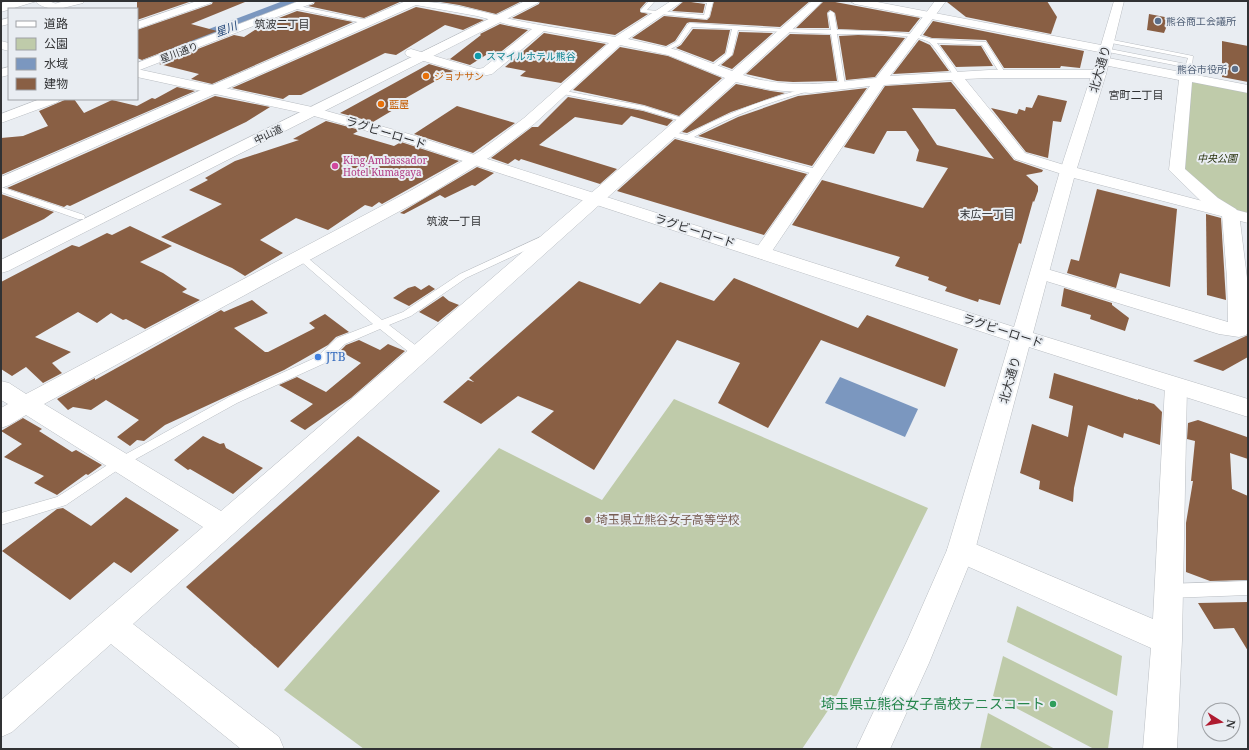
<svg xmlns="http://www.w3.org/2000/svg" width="1249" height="750" font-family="'Noto Serif','Noto Sans JP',serif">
  <rect width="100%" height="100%" fill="#e9edf2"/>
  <g fill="#bfcbaa">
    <polygon points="1192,82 1248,91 1248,214 1232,210 1184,171"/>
    <polygon points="674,399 928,508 833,703 802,749 364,749 284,690 499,448 602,500"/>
    <polygon points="1017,606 1122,656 1117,696 1007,642"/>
    <polygon points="1003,656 1113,711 1108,749 1094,749 993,696"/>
    <polygon points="988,713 1055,749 980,749"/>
  </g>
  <polygon fill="#7b97bf" points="840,377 918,409 905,437 825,403"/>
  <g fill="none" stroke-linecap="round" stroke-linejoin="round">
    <polygon fill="#7b97bf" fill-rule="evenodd" points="283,1 308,1 305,5 183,52 176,54 169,52 166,48 169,44"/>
  </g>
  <g fill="#895f44" fill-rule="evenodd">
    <polygon points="137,1 192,1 137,20"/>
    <polygon points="213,1 245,2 191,24 217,31 142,60 137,58 137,30 212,4"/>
    <polygon points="315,1 402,1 364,18 308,6 314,4"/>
    <polygon points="434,1 522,1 496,14 459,5"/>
    <polygon points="540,1 647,1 640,9 640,12 648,14 615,35 512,18 539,4"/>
    <polygon points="684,1 705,4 703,13 672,11"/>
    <polygon points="714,1 810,1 780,27 690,22 687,23 675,41 666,46 632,38 664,16 707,20 710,17"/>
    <polygon points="824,1 830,1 920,18 909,32 838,29 835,13 830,10 827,13 829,28 796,28"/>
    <polygon points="947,1 1047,1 1057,17 1051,34 966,17 947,2"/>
    <polygon points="416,7 484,20 463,30 445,25 396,55 385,53 301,95 289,95 283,99 232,88"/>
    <polygon points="297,11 353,22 212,84 191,79 199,74 159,64 234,35 244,37 266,23"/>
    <polygon points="1149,14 1170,18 1164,33 1147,30"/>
    <polygon points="933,21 1084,51 1080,68 1061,66 1060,68 1004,68 986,40 932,38 923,35"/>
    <polygon points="500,24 528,30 497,55 494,50 470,65 446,58 450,59 481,35 480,34"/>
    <polygon points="693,29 730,30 725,53 713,62 676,48 681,45"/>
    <polygon points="739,32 773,33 732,69 721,65 733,55"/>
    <polygon points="544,33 606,44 561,83 520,76 526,71 505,67"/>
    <polygon points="790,34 830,35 837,81 793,82 777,81 746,74"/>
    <polygon points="858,35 885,36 905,38 875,77 846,80 839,36"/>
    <polygon points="919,40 930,45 949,71 893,74"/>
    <polygon points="1222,41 1248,46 1248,82 1222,77"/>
    <polygon points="940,45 981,46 993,66 956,67"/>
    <polygon points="620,47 668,56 722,78 679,116 644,105 573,90"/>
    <polygon points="429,64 453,71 404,99 410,100 373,122 340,113"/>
    <path d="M951,82L1014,160L1043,170L1042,172L1026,175L1038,186V191L1034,202L1033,201L1021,244L1019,243L1000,305L979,299L978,302L945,291L947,287L928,280L929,277L895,266L900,257L792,225L822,180L923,208L948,168L916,161L919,150L906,131H887L874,154L844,147L885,86ZM912,108L955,109L994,159L937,145Z"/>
    <polygon points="736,84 771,91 785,93 731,112 687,133 682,132"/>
    <polygon points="177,87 195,91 1,175 1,138 23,136 48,126 39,111 67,99 74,99 84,113 112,100 137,106 152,98 155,99"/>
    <polygon points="867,88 812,166 698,136 738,117 798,96"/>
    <polygon points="1038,95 1067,101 1061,122 1053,121 1048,158 1026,152 991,108 1017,114 1019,109 1025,111 1026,107 1032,108"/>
    <polygon points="215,96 270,107 246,122 70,206 67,205 64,207 7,188"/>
    <polygon points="568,97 643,111 673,120 667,126 631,116 622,125 575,117 539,145 617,169 600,184 521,159 519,161 515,159 508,164 491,158 532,127 538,127"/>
    <polygon points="457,106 515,123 473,153 414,134"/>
    <polygon points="326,121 360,130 353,134 394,146 401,142 459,161 382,204 379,202 372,207 365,205 328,230 296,218 260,240 283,253 245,276 232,268 161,237 222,204 189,190 208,180 205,178 235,161 299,140 293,139"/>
    <polygon points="675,139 807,174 764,235 617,191"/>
    <polygon points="477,167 494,173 475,186 472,185 445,198 440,195 404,214 400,213"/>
    <polygon points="1097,189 1177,209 1170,287 1120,273 1116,288 1067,273 1071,259 1079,261"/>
    <polygon points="1,194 54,212 44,219 1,240"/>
    <polygon points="1206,214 1221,218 1226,300 1207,295"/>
    <polygon points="130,226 172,246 140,262 163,273 187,289 182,292 200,300 145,329 126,319 123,320 111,313 97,323 78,312 35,337 71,352 52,363 62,373 43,383 26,367 12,376 1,369 1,282 72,245 79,247 107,233 112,235"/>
    <polygon points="734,278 858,328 867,315 958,349 945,387 821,340 768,428 718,403 740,363 677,340 594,470 531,432 554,411 518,396 481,424 443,402 468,380 474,382 469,378 579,281 640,304 660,282 714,301"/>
    <polygon points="429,285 435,289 409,306 393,298 408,288 415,286 421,290"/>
    <polygon points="1064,288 1112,303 1112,305 1129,318 1125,331 1090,319 1091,315 1061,306"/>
    <polygon points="443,296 449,301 459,305 438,322 419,312"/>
    <polygon points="252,300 268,313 234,328 265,352 268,352 315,328 309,323 325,314 349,332 336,337 328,345 284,370 165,425 144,441 137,440 130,446 117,437 139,420 106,400 91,410 73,407 68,410 57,399 95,378 95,380 221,310 224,312"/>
    <polygon points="1248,335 1248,357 1223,371 1193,361"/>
    <polygon points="359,340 380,350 388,344 405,351 351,398 305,430 290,421 313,404 279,385 297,377 326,392 361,363 340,351 346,345"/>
    <polygon points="1054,373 1138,400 1138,399 1154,404 1162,412 1160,445 1124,433 1123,438 1088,425 1074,488 1073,502 1039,489 1040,481 1020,473 1032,424 1068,437 1073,406 1049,398"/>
    <polygon points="23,418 42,429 39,431 72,452 76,450 102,465 88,475 86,474 57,495 34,483 44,476 4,457 22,444 1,431"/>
    <polygon points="1198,420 1247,437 1248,459 1230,453 1232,489 1248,496 1248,580 1210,581 1186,572 1186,523 1193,481 1191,481 1195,441 1187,439 1188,423"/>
    <polygon points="203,436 220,444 224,443 226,448 263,468 233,494 190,469 188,470 174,460"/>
    <polygon points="358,436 440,491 278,668 186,587"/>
    <polygon points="126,497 179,530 131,573 114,562 70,600 2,551 57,509 63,508 91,526"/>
    <polygon points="1248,602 1248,651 1234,628 1214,629 1198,603"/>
  </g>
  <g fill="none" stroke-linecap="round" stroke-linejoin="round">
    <g stroke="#babec3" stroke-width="1">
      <g id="lane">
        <polygon points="28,1 37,1 1,12 1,8"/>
        <polygon points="649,1 655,1 647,10 704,15 707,3 692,1 713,2 709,17 706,19 641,12 641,10"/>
        <polygon points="294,5 367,20 370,22 367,24 292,8 291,7"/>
        <path d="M831,11L834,13L837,30L875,31L913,34L932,39L986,42L1006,74L1001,75L982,45L937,43L959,74V77L956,79L954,78L953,74C948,68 934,45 929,42C913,33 858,34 837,34L845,85L842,87L839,85L831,34L738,30L732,55L712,70L709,68L710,67L726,54L732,29L692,27L680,44L667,51L662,50L676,42L688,24L690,23L786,29L831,30L828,13Z"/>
        <polygon points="1108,39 1193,56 1192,66 1189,68 1103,51 1102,50 1105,48 1186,64 1188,58 1106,42 1105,41"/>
        <path d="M811,87L813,88V90C772,101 732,115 694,137L820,170V174H814L666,135L665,133L669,131L687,135C726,113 767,98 811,87Z"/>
        <polygon points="560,90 644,106 688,120 684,122 643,110 558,93 557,92"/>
        <polygon points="1,187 84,215 85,217 84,219 78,219 1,192"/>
        <polygon points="547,234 551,237 550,239 466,278 411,316 389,325 423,351 424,354 423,357 415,357 380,329 345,344 325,363 237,403 125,465 66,505 1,525 1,513 57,497 117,459 229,397 317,357 337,338 373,324 297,258 295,256 297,254 303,254 382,320 403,312 460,274"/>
        <polygon points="1248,581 1248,595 1169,598 1164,596 1162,591 1164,586 1169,584"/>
      </g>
    </g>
    <g stroke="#babec3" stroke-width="1">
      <g id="street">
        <polygon points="65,1 84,1 83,3 59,9 50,9 48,7 50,5"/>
        <polygon points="197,1 212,1 211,3 137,29 137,22"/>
        <polygon points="299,1 314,1 313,3 137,71 137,63"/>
        <path d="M406,1C444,1 474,9 510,19C545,27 581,31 615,37L671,1H683L628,39L677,50L732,71L812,1H823L743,75C788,90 831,83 876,78L935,1H946L890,76L989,70H1099L1104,71L1106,74L1104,77L1099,78H989L965,79L1025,153L1074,168L1076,171L1074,174L1068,176L1015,159L952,80L884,85L768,257L762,259L756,257L753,253L870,86L811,93L771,90L736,82L133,624L279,737L284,749H241L111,644L12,732L1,737V700L203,527L26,415L9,425L1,428V408L8,404L1,400V381L9,383L26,394L410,191L480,151L524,118L609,43L544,31L492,74L478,77L407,56L405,53L407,50L411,49L478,69L483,68L532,29L510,25L477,16L416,5L7,186L1,188V177ZM620,45L668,55L725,78L221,511L44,404L422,199L490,157L534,124Z"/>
        <polygon points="1103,57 1248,85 1248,93 1192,82 1185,169 1218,198 1236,209 1239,213 1247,278 1248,332 1246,335 1239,337 1219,334 1033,277 1031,273 1033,269 1040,267 1228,322 1227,278 1222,215 1206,206 1169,170 1179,80 1099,64 1097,61 1099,58"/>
        <polygon points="9,67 9,75 1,77 1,69"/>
        <polygon points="40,99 60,99 58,102 1,123 1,114"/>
        <polygon points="1176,378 1184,380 1187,386 1182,640 1177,749 1143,749 1151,648 951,559 947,550 951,541 961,538 1153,619 1165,386 1168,380"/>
      </g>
    </g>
    <g stroke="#babec3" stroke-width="1">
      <g id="secondary">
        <polygon points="7,1 25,1 24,3 1,9 1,3"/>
        <path d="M35,1C44,1 53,0 60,7L58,9C50,9 40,7 35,1Z"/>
        <polygon points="850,1 872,1 1101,45 1114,1 1124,1 1106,74 1077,168 1248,213 1248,223 1074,178 1033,333 1248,399 1248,417 1029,347 975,550 929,663 890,749 856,749 907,641 947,550 1010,341 399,140 307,114 305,111 307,108 312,107 409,134 1014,327 1060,171 1099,52 855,4"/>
        <polygon points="9,18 9,24 1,26 1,20"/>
      </g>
    </g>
    <g stroke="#babec3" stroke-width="1">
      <g id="primary">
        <polygon points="1,41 9,43 9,51 1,49"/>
        <polygon points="137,69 312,107 317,108 319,111 317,114 312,115 137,77"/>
      </g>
    </g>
    <g stroke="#babec3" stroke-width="1">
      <polygon id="highway" points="525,1 539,1 538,3 8,271 1,273 1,260"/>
    </g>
    <use href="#lane" fill="#fff" fill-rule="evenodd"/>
    <use href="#street" fill="#fff" fill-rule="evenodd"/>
    <use href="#secondary" fill="#fff" fill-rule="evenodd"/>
    <use href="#primary" fill="#fff" fill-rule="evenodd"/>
    <use href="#highway" fill="#fff" fill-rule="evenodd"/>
  </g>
  <g fill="#5c6f8a" stroke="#e9edf2" stroke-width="1.5">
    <circle cx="1158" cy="21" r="4"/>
    <circle cx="1235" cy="69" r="4"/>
  </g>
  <circle fill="#0f9aa8" stroke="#e9edf2" stroke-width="1.5" cx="478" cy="56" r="4"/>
  <g fill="#e8710a" stroke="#e9edf2" stroke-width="1.5">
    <circle cx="426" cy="76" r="4"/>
    <circle cx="381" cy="104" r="4"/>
  </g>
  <circle fill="#d1479c" stroke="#e9edf2" stroke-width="1.5" cx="335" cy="166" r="4"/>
  <circle fill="#3f7fe0" stroke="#e9edf2" stroke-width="1.5" cx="318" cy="357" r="4"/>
  <circle fill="#8d6e63" stroke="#e9edf2" stroke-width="1.5" cx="588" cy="520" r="4"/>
  <circle fill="#2e9e5b" stroke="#e9edf2" stroke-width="1.5" cx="1053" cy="704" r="4"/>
  <g text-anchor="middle" stroke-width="4" stroke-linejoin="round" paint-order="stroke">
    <g font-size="10" fill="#4e5e75" stroke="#e9edf2" text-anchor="start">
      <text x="1166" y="25">熊谷商工会議所</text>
      <text x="1227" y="73" text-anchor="end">熊谷市役所</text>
    </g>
    <g font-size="10" fill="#313234" stroke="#e9edf2">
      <text transform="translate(179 52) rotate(-21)" y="4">星川通り</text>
      <text transform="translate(268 134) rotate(-26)" y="4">中山道</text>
    </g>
    <g font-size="10" fill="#0d838f" stroke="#e9edf2" text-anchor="start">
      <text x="486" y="60">スマイルホテル熊谷</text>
    </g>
    <g font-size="10" fill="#c56008" stroke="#e9edf2" text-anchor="start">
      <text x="434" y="80">ジョナサン</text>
      <text x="389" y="108">藍屋</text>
    </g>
    <g font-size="10" font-style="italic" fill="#28320d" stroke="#e9edf2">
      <text x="1217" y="162">中央公園</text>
    </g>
    <g font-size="10" fill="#b23c85" stroke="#e9edf2" text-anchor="start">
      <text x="343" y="164">King Ambassador<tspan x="343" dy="12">Hotel Kumagaya</tspan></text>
    </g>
    <g font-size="11" fill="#313234" stroke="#e9edf2">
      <text x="282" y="28">筑波二丁目</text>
      <text x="1136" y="99">宮町二丁目</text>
      <text x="987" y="218">末広一丁目</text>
      <text x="454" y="225">筑波一丁目</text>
    </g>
    <g font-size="11" font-style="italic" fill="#1b4073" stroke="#e9edf2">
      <text transform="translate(226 29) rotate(-21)" y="4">星川</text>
    </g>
    <g font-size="12" fill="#313234" stroke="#e9edf2">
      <text transform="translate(1100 69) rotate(-74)" y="4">北大通り</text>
      <text transform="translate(386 133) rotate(17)" y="4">ラグビーロード</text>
      <text transform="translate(695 231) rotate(18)" y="4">ラグビーロード</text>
      <text transform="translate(1003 331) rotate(18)" y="4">ラグビーロード</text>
      <text transform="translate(1010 380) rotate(-74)" y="4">北大通り</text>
    </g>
    <g font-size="12" fill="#366cbe" stroke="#e9edf2" text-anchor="start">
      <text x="326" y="361">JTB</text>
    </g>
    <g font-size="12" fill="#785e54" stroke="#e9edf2" text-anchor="start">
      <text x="596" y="524">埼玉県立熊谷女子高等学校</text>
    </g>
    <g font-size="14" fill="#27864d" stroke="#e9edf2" text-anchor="end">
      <text x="1045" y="709">埼玉県立熊谷女子高校テニスコート</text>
    </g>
  </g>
  <rect width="1249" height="750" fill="none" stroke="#313234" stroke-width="4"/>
  <rect x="8" y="8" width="130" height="92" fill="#e9edf2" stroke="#9fa2a6"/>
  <rect x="16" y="21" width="20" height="6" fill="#ffffff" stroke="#9fa2a6"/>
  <text x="44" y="28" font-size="12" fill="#313234">道路</text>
  <rect x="16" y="38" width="20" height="12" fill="#bfcbaa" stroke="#9fa2a6"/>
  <text x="44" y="48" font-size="12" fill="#313234">公園</text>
  <rect x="16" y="58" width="20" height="12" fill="#7b97bf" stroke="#9fa2a6"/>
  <text x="44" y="68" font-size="12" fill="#313234">水域</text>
  <rect x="16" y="78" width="20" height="12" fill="#895f44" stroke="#9fa2a6"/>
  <text x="44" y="88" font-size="12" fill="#313234">建物</text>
  <g transform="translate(1221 722) rotate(101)"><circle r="19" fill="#e9edf2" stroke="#9fa2a6"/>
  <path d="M0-3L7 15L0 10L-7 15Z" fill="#af1b30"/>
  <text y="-6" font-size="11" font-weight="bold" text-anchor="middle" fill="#313234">N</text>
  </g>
</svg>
